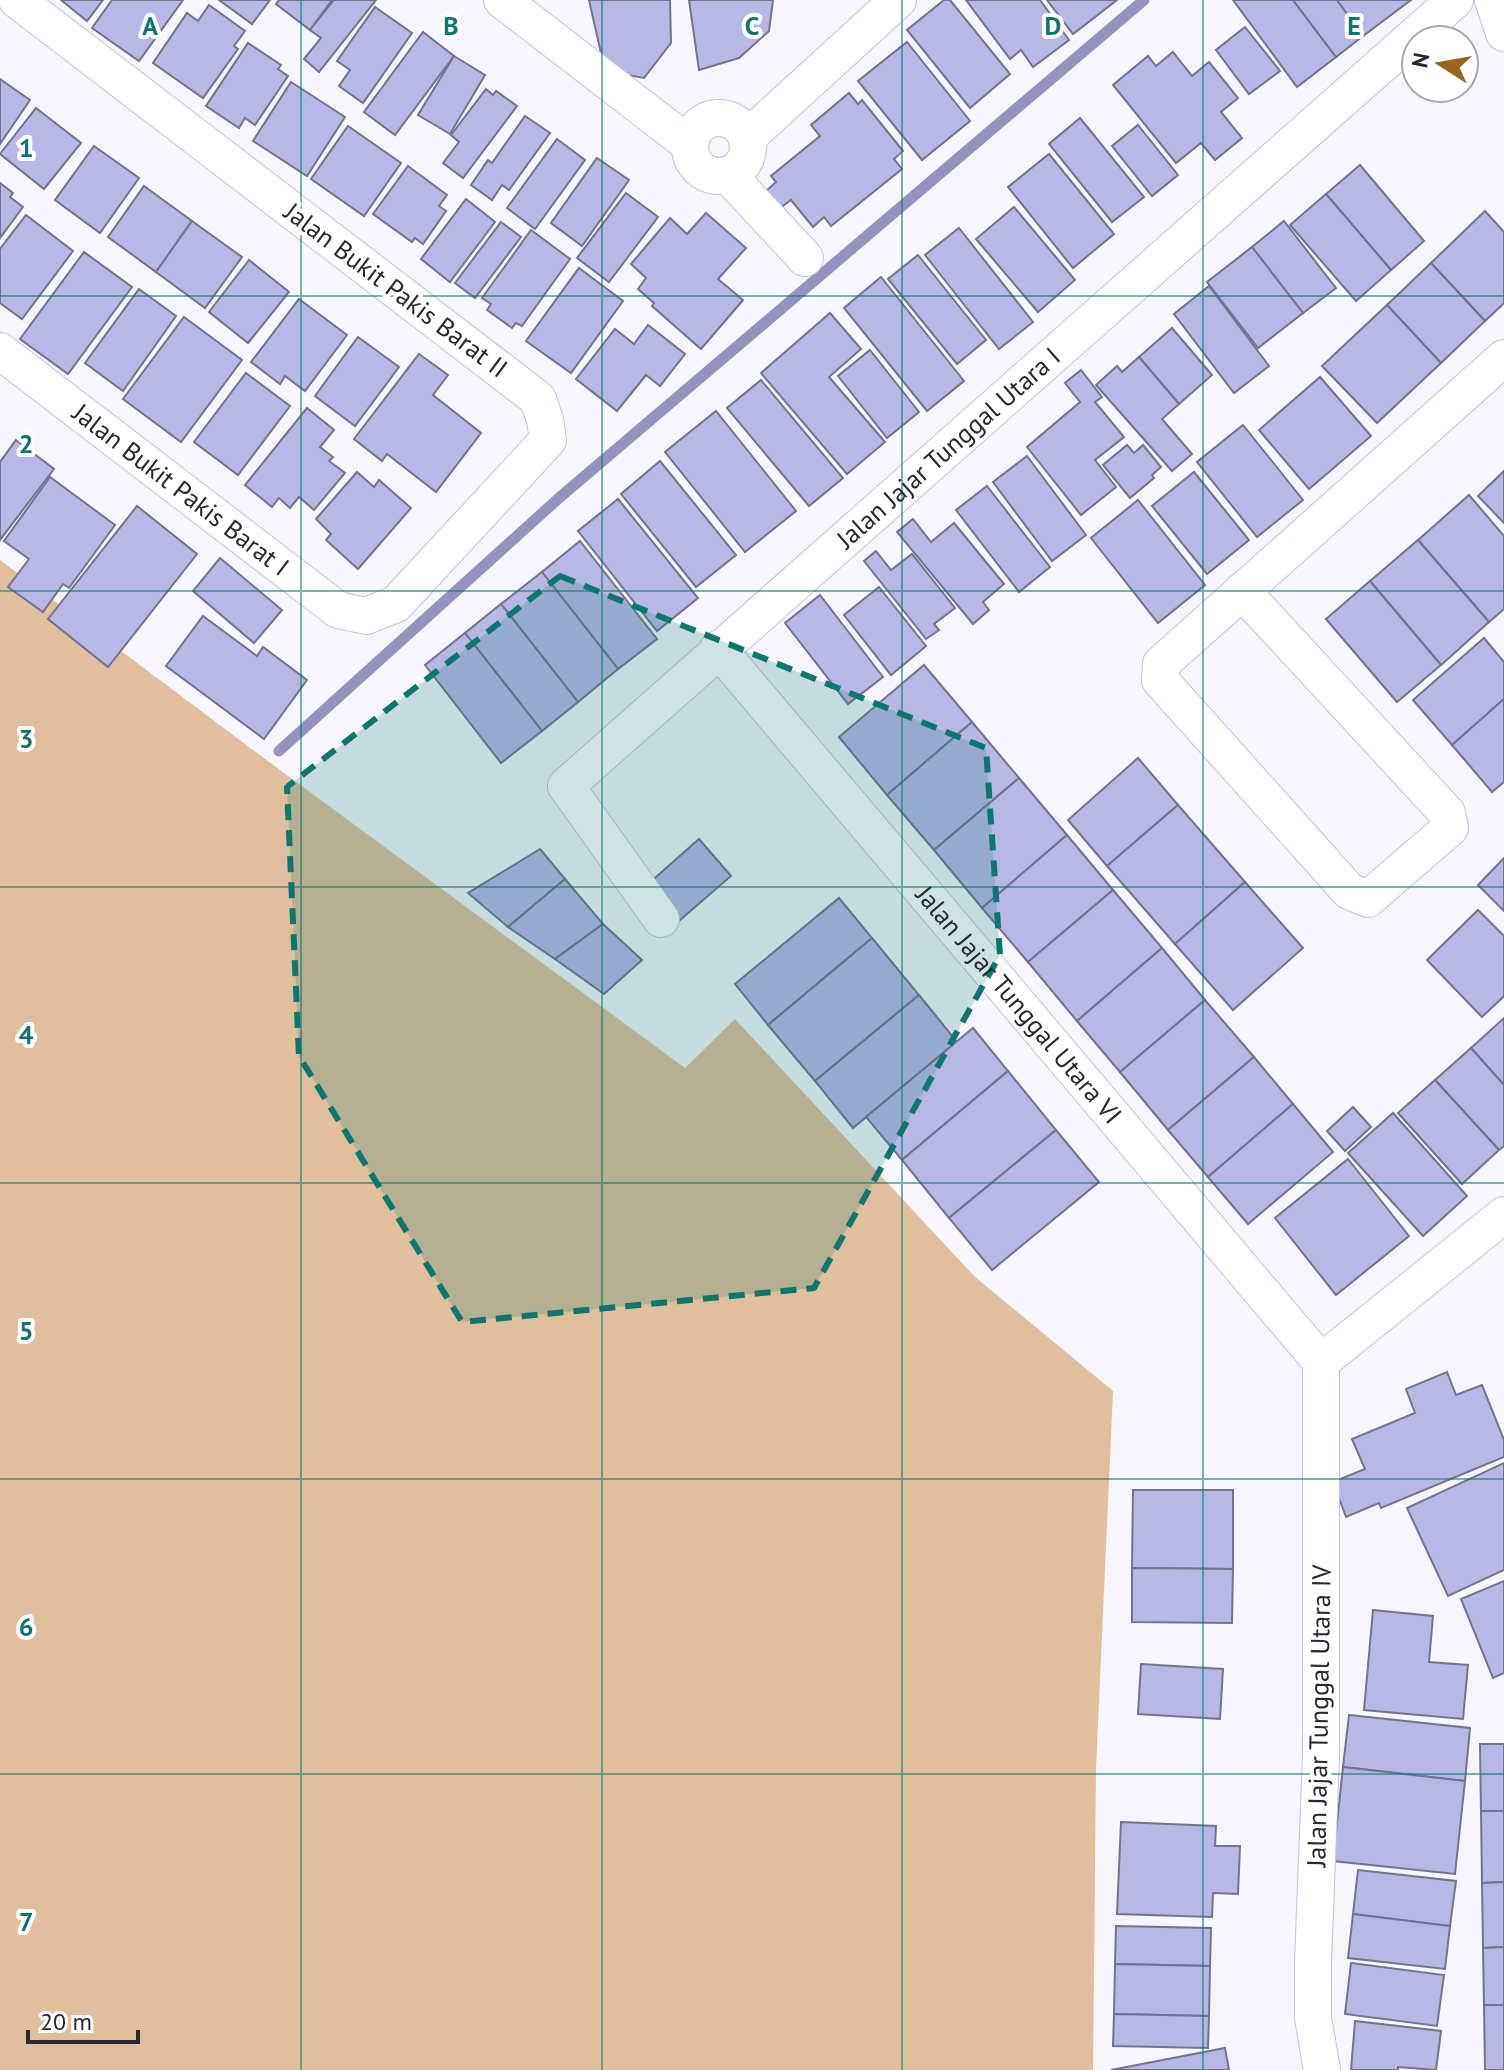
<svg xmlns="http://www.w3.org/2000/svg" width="1504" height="2070" font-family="'PT Sans',sans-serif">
  <rect width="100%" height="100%" fill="#f6f6fc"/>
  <polygon fill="#dfbf9d" points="0,560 257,753 685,1068 735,1019 975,1277 1113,1391 1096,1768 1093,2070 0,2070"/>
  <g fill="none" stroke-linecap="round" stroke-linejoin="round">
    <polyline stroke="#9393be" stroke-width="11" points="279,751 559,498 1144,0"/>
  </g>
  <g fill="#b8b8e5" stroke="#73738c" stroke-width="2">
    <polygon points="61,0 103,0 87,21"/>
    <polygon points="112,0 183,0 139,61 92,28"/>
    <polygon points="219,0 270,0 252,24"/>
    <polygon points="279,0 332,0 310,30 276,4"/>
    <polygon points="334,0 376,0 319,72 304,59 321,38 310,30"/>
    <polygon points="589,0 670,0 671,43 644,78 605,71"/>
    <polygon points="689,0 773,0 769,31 739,58 699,70"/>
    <polygon points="944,0 950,0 1010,74 970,108 907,30"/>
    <polygon points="966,0 1040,0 1069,40 1033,67 1021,50 1010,59"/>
    <polygon points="1047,0 1117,0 1073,34"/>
    <polygon points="1233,0 1293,0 1336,57 1297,87"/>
    <polygon points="1293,0 1337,0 1363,36 1336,57"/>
    <polygon points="1337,0 1411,0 1363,36"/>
    <polygon points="209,5 245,31 234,46 238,49 203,98 153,63 187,13 198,21"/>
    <polygon points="375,7 412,33 363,103 339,86 350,70 337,61"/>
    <polygon points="1245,27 1280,71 1249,94 1216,50"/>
    <polygon points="423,32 454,56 395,135 364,112"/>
    <polygon points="907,42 970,121 922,160 858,81"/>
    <polygon points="248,43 281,65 278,69 288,76 255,125 245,118 239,128 206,106"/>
    <polygon points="1173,52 1192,76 1209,62 1238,98 1221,112 1242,138 1215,160 1201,143 1176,163 1113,85 1148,56 1156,66"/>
    <polygon points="454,56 485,75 450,134 418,115"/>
    <polygon points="0,79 30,100 0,144"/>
    <polygon points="291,82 345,117 307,176 253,141"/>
    <polygon points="486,89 493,95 496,91 517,106 463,178 443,163 459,142 451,135"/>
    <polygon points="849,93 858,104 862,100 903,151 894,159 902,169 831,226 824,217 813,227 791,200 779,209 765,192 776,182 771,176 820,136 811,125"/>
    <polygon points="36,108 81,143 44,189 0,154"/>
    <polygon points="525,116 550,133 509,190 502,185 492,200 471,185 488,160 492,163"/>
    <polygon points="1080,118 1144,197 1112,222 1049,144"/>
    <polygon points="1138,125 1178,175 1152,196 1112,146"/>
    <polygon points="348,126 401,163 364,216 311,179"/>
    <polygon points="557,139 585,160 535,229 507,208"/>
    <polygon points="94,146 139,178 100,233 55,200"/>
    <polygon points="1049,154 1114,234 1073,268 1008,187"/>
    <polygon points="597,158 629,180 582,246 551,223"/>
    <polygon points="1360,165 1424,241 1391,270 1326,194"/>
    <polygon points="408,166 447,195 439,206 446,211 423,244 415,238 412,242 373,214"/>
    <polygon points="0,183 13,193 10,197 23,207 0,238"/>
    <polygon points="144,186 192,221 156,272 108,237"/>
    <polygon points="626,193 658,217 609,282 577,258"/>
    <polygon points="1326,194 1391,270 1356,301 1290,225"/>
    <polygon points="466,199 495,222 450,282 421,259"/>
    <polygon points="1014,207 1075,280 1038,312 976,239"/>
    <polygon points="1485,211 1504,232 1504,303 1485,321 1431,263"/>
    <polygon points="706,213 746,248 718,279 743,300 701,349 652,306 654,303 638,289 646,278 631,264 670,218 687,234"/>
    <polygon points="26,215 73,251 22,319 0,303 0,249"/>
    <polygon points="192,221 242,257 205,308 156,272"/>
    <polygon points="1284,221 1336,288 1303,313 1252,247"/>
    <polygon points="501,222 521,237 475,298 455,283"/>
    <polygon points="959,228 1033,322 999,349 925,255"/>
    <polygon points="531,230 570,259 522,326 516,323 512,328 487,310 491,304 482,298"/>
    <polygon points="1252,247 1303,313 1258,348 1207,282"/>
    <polygon points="84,252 132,287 68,374 20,339"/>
    <polygon points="918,255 986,340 957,364 888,279"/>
    <polygon points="249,260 289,292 248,343 209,312"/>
    <polygon points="1431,263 1485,321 1441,363 1387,305"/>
    <polygon points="579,268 623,301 571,373 526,341"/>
    <polygon points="881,277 964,381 927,411 844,308"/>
    <polygon points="1209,286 1269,366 1234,393 1174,314"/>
    <polygon points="139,289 176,316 123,391 85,363"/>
    <polygon points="299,299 347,335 305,391 285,376 280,384 251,362"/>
    <polygon points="1387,305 1441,363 1377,423 1322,366"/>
    <polygon points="830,313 861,349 829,377 885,442 847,474 761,373"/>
    <polygon points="184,317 242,360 181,442 123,399"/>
    <polygon points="648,325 685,354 660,386 646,375 617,411 576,379 615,329 634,344"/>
    <polygon points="1172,328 1212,375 1179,404 1139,357"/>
    <polygon points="358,337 399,367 355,426 315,396"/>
    <polygon points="870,350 919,412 887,438 838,376"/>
    <polygon points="419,354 448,375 433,395 481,433 436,492 387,454 382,461 354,439"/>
    <polygon points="1139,357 1179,404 1162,419 1192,454 1172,471 1096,385 1117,366 1122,372"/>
    <polygon points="1081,370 1102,397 1095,402 1124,437 1095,460 1116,487 1081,515 1027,447 1080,402 1065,383"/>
    <polygon points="246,373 290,406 238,475 194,442"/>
    <polygon points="1320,377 1371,436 1309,489 1259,430"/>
    <polygon points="761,380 843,478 809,506 727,408"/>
    <polygon points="307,408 334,430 320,447 333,457 329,461 345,473 314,510 299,497 290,508 279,498 272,507 245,485"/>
    <polygon points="716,411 796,511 745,552 665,452"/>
    <polygon points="1243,425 1303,500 1257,537 1197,462"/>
    <polygon points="16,440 54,469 0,540 0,462"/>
    <polygon points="1127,445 1134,453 1143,445 1161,467 1152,475 1154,478 1130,498 1103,465"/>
    <polygon points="1027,456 1086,535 1052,561 993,482"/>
    <polygon points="660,461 736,555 696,587 621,494"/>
    <polygon points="1504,471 1504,523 1478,496"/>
    <polygon points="357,472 374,487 379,480 411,508 358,569 326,540 331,534 316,519"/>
    <polygon points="1194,472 1249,540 1207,574 1152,506"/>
    <polygon points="50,477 115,525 69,588 63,584 43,612 8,587 29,559 4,541"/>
    <polygon points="987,486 1050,567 1019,592 956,510"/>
    <polygon points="1469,495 1504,536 1504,609 1489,622 1418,540"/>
    <polygon points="618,499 698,598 657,631 578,531"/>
    <polygon points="1138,500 1205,585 1158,623 1091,538"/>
    <polygon points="137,506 197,554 108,667 48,619"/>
    <polygon points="913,519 931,542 954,523 1004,584 983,602 989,610 973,624 897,532"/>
    <polygon points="1418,540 1489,622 1441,665 1370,581"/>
    <polygon points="580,541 657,639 618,669 542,572"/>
    <polygon points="876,551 891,570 912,554 955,608 934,624 939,630 926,639 864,561"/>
    <polygon points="220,558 282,610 254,643 193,591"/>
    <polygon points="542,572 618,669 578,702 501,604"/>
    <polygon points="1370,581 1441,665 1397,702 1326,619"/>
    <polygon points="879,587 926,646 891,675 844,615"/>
    <polygon points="820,595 883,677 848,704 785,623"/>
    <polygon points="501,604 578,702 542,731 465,633"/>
    <polygon points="203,616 257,656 263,647 307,680 264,739 166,666"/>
    <polygon points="465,633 542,731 501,763 425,665"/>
    <polygon points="1484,638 1504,662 1504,699 1452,745 1413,700"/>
    <polygon points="924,665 972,722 887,795 839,737"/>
    <polygon points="1504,699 1504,782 1492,792 1452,745"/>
    <polygon points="972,722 1019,778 934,850 887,795"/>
    <polygon points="1138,758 1178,805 1107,866 1068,820"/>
    <polygon points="1019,778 1067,835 982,908 934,850"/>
    <polygon points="1178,805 1245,882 1175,944 1107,866"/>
    <polygon points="1067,835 1113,890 1028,962 982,908"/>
    <polygon points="699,839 731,876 680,920 648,884"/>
    <polygon points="540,849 565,879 508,927 468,893"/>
    <polygon points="1504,858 1504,911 1478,885"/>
    <polygon points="565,879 603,924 555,959 508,927"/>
    <polygon points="1245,882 1303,948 1233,1010 1175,944"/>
    <polygon points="1113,890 1162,948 1077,1021 1028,962"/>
    <polygon points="839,898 872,938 768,1025 735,984"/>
    <polygon points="1478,910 1504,936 1504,996 1482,1017 1427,960"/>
    <polygon points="603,924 642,960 604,994 555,959"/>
    <polygon points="872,938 919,995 815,1081 768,1025"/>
    <polygon points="1162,948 1205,1000 1120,1072 1077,1021"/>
    <polygon points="919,995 957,1042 853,1128 815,1081"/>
    <polygon points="1205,1000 1254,1057 1168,1130 1120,1072"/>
    <polygon points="1504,1018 1504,1085 1471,1048"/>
    <polygon points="973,1028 1008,1071 902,1160 866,1117"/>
    <polygon points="1471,1048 1504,1085 1504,1146 1499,1150 1435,1080"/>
    <polygon points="1254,1057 1293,1104 1208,1177 1168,1130"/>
    <polygon points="1008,1071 1056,1130 949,1218 902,1160"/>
    <polygon points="1435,1080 1499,1150 1462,1184 1398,1113"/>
    <polygon points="1293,1104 1333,1152 1248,1224 1208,1177"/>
    <polygon points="1353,1107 1371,1127 1345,1151 1327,1131"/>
    <polygon points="1393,1113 1467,1196 1423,1236 1348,1153"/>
    <polygon points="1056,1130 1099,1182 992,1270 949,1218"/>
    <polygon points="1348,1159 1409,1236 1336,1295 1275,1218"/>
    <polygon points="1447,1372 1456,1395 1482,1385 1504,1440 1504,1457 1381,1508 1379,1503 1346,1517 1333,1482 1365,1469 1352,1439 1415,1413 1406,1389"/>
    <polygon points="1504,1463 1504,1570 1448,1596 1407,1508"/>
    <polygon points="1133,1490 1233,1490 1233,1569 1132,1568"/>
    <polygon points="1132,1568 1233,1569 1232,1623 1132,1622"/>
    <polygon points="1504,1581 1504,1673 1493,1678 1461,1599"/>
    <polygon points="1373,1610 1433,1616 1429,1662 1468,1665 1463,1719 1364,1710"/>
    <polygon points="1141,1664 1223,1669 1220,1719 1138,1714"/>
    <polygon points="1349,1715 1470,1728 1465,1781 1343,1767"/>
    <polygon points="1480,1744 1504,1744 1504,1811 1481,1811"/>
    <polygon points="1343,1767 1465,1781 1455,1874 1333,1861"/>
    <polygon points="1481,1811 1504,1811 1504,1882 1482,1883"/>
    <polygon points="1121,1822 1216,1826 1215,1846 1240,1846 1238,1894 1213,1893 1212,1917 1117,1914"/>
    <polygon points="1358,1870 1456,1881 1450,1926 1353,1914"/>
    <polygon points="1504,1882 1504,1947 1483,1948 1482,1883"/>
    <polygon points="1353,1914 1450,1926 1445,1969 1348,1958"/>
    <polygon points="1116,1926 1211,1928 1210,1966 1115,1964"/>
    <polygon points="1504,1947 1504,2005 1484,2005 1483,1948"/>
    <polygon points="1351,1963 1444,1975 1437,2026 1345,2014"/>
    <polygon points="1115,1964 1210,1966 1209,2016 1114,2014"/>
    <polygon points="1484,2005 1504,2005 1504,2070 1485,2070"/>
    <polygon points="1114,2014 1209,2016 1208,2048 1113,2046"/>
    <polygon points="1355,2021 1441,2031 1436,2070 1398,2067 1398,2070 1351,2070"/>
    <polygon points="1225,2048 1229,2070 1111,2070"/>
  </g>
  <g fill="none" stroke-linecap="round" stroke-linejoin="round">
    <g stroke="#c2c3dd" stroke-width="38">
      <g id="minor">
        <polyline points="502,0 689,144"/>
        <polyline points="1493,0 1504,33"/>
        <circle cx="719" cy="147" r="29"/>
        <polyline points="747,138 898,0"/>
        <polyline points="728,175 805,258"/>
        <path id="s1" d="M0,351L338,610L366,616L396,604L548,440L545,420L538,399L17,0"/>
        <polyline points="1242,591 1447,813 1450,828 1368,899 1349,891 1160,680 1161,664 1504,358"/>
        <path id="s2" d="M718,649L1321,1362"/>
        <path id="s3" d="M661,919L566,786L1455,0"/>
        <polyline points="1321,1362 1321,1756 1313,1962 1313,2018 1322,2070"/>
        <polyline points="1321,1362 1504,1215"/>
      </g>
    </g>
    <use href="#minor" stroke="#fff" stroke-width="36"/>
  </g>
  <path fill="#0f766e" fill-opacity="0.2" stroke="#0f766e" stroke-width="6" stroke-dasharray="16 10" stroke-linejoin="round" d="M560,576L986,748L1000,955L814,1288L462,1322L299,1056L287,787Z"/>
  <path fill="none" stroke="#0f766e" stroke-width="2" stroke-opacity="0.55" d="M301,0V2070M602,0V2070M902,0V2070M1203,0V2070M0,296H1504M0,591H1504M0,887H1504M0,1183H1504M0,1479H1504M0,1774H1504"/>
  <g text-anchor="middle" stroke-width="8" stroke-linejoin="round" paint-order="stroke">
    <g font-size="26" fill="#282833" stroke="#fff">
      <text transform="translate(396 290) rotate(37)" y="9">Jalan Bukit Pakis Barat II</text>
      <text dy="9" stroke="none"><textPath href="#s3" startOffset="674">Jalan Jajar Tunggal Utara I</textPath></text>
      <text dy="9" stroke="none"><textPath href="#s1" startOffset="228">Jalan Bukit Pakis Barat I</textPath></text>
      <text dy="9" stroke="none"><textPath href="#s2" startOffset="466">Jalan Jajar Tunggal Utara VI</textPath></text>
      <text transform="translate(1319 1716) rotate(-89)" y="9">Jalan Jajar Tunggal Utara IV</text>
    </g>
  </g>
  <g font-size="26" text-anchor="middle" font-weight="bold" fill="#0f766e" stroke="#fff" stroke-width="8" stroke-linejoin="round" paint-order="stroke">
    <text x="150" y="35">A</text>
    <text x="451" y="35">B</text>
    <text x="752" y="35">C</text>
    <text x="1053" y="35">D</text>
    <text x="1354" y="35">E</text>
    <text x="26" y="157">1</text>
    <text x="26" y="453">2</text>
    <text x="26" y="748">3</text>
    <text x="26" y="1044">4</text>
    <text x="26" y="1340">5</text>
    <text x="26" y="1636">6</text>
    <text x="26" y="1931">7</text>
  </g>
  <g transform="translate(1440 64) rotate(281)"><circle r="38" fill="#ffffff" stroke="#a9a9ad" stroke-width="2"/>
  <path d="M0-6L14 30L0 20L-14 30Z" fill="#9b641f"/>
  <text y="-12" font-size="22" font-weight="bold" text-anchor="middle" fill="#282833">N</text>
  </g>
  <path d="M28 2030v12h110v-12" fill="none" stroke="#282833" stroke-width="4"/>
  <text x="40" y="2030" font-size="24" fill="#282833" stroke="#ffffff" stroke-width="6" paint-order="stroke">20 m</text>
</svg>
